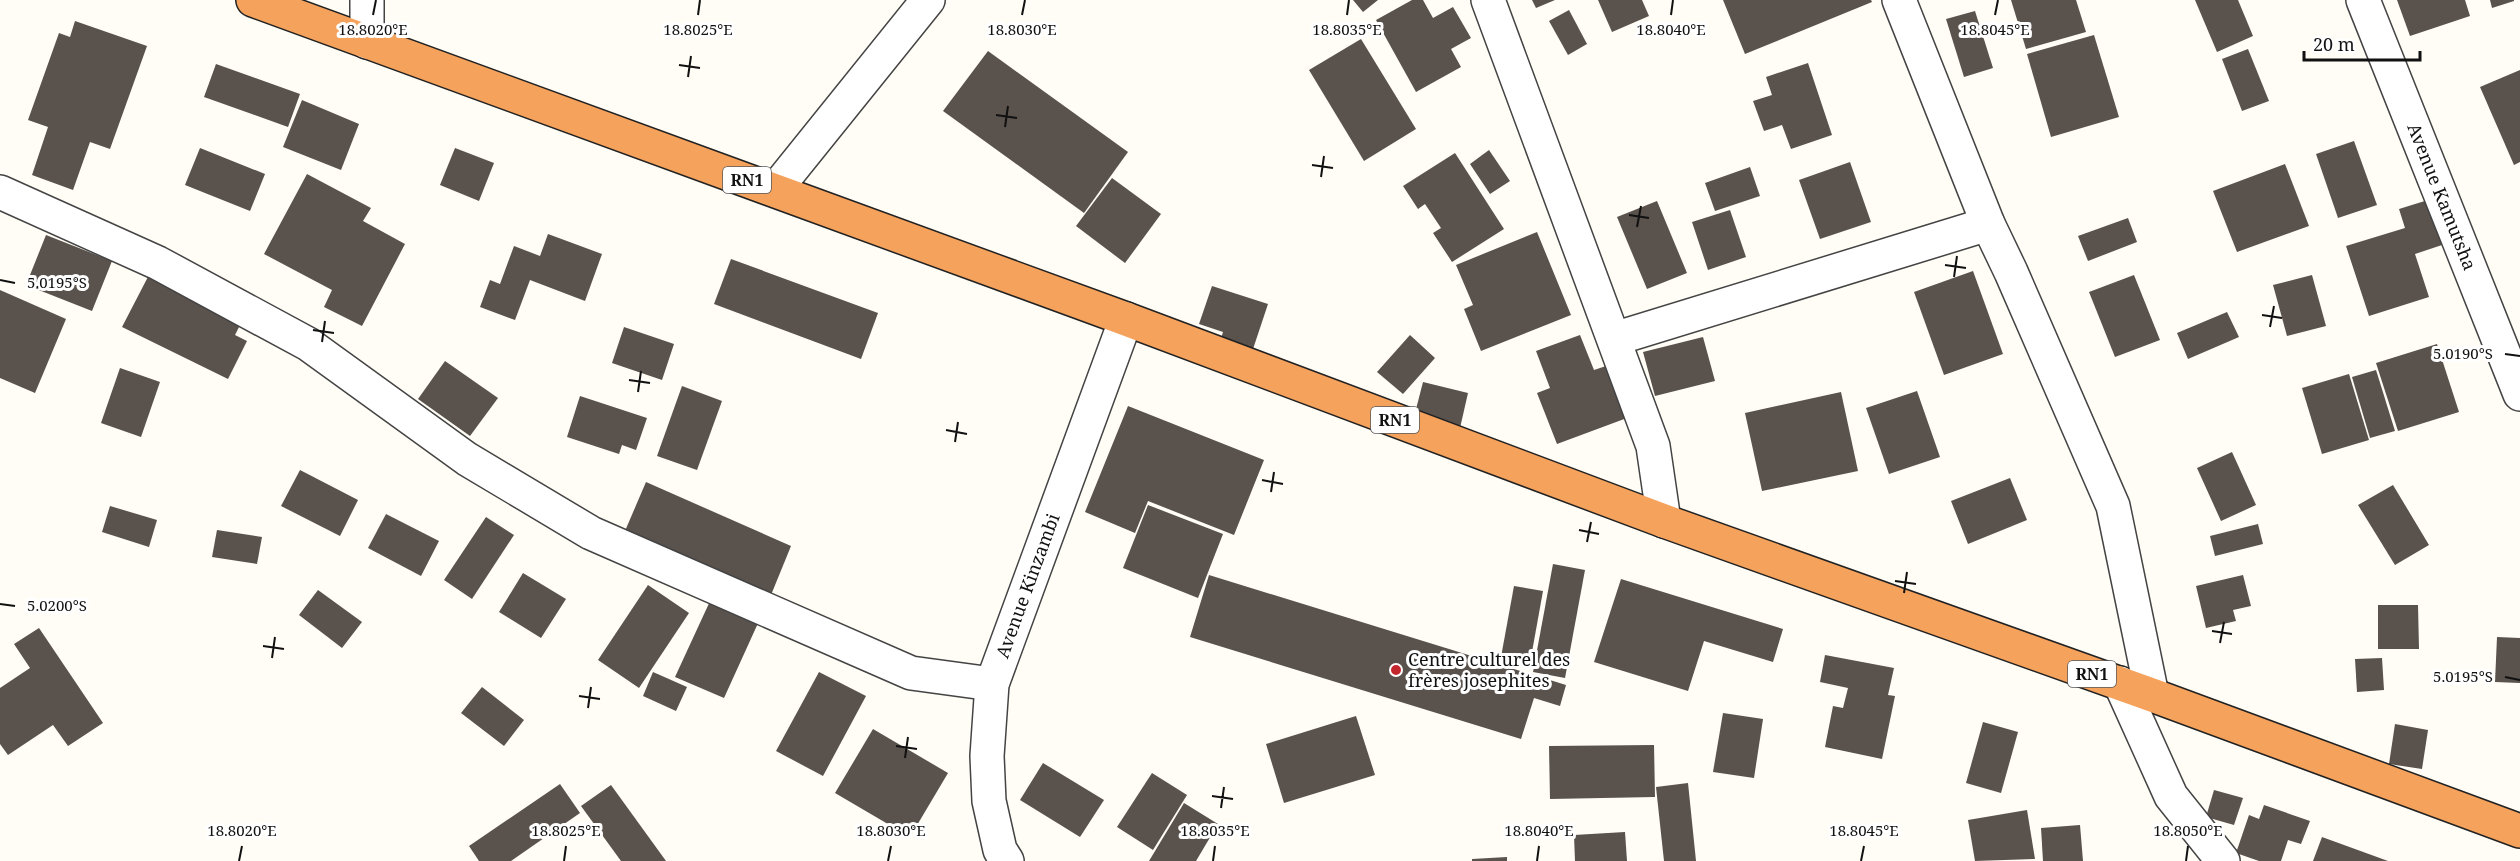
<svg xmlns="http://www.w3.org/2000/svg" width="2520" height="861" font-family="'Noto Serif',serif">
  <rect width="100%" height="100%" fill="#fffdf5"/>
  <g fill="#5a524d">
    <polygon points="1353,0 1378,0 1363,12"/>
    <polygon points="1412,0 1423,0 1433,18 1453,7 1471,38 1451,49 1461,67 1416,92 1376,20"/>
    <polygon points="1532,0 1555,0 1536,8"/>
    <polygon points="1598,0 1642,0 1649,16 1612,32"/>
    <polygon points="1723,0 1871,0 1872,2 1745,54"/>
    <polygon points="2011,0 2076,0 2086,32 2026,49"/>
    <polygon points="2195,0 2238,0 2253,36 2217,52"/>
    <polygon points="2397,0 2465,0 2470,16 2410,36"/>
    <polygon points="2490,0 2514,0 2514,1 2492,8"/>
    <polygon points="1569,10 1587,44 1568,55 1549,21"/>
    <polygon points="1975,11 1993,68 1964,77 1946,19"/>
    <polygon points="75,21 147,46 110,149 90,142 73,190 32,175 48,127 28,120 59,33 70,37"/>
    <polygon points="2094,35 2119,117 2051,137 2027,54"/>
    <polygon points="1361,39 1416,129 1364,161 1309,70"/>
    <polygon points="2248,49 2269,101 2242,111 2222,59"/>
    <polygon points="988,51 1128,152 1084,213 943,111"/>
    <polygon points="1808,63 1832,135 1791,149 1782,125 1764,131 1753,101 1772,95 1766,77"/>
    <polygon points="216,64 300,94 288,127 204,97"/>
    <polygon points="2520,70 2520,162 2514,165 2480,87"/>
    <polygon points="302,100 359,124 341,170 283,147"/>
    <polygon points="2354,141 2377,205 2338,218 2316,154"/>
    <polygon points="200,148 265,174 250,211 185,185"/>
    <polygon points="455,148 494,163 479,201 440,185"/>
    <polygon points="1489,150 1510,181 1490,194 1470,164"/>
    <polygon points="1455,153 1504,229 1452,262 1433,233 1441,228 1425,204 1418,209 1403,186"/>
    <polygon points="1850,162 1871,222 1820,239 1799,180"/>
    <polygon points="2285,164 2309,226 2237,252 2213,191"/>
    <polygon points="1750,167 1760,196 1715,211 1705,183"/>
    <polygon points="307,174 371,208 363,221 405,244 362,326 324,307 332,290 264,254"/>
    <polygon points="1112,178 1161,214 1125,263 1076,226"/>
    <polygon points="2428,200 2442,245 2415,254 2429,297 2369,316 2346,246 2405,228 2399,209"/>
    <polygon points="1657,201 1687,273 1647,289 1617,217"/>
    <polygon points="1730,210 1746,257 1708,270 1692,222"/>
    <polygon points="2128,218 2137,242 2088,261 2078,236"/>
    <polygon points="1537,232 1571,315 1481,351 1464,309 1473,305 1456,265"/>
    <polygon points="548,234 602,254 585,301 530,280 515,320 480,307 490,280 500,284 514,246 540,256"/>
    <polygon points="46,235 112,261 92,311 26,285"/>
    <polygon points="731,259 878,313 861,359 714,304"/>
    <polygon points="151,271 244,317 235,335 247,341 228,379 122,327"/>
    <polygon points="1973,271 2003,354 1944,375 1914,292"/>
    <polygon points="2134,275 2160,340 2115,357 2089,292"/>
    <polygon points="2312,275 2326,326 2287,336 2273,285"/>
    <polygon points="1212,286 1268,304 1252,352 1220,342 1223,332 1199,324"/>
    <polygon points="0,290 66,319 35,393 0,378"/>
    <polygon points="2227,312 2239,337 2188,359 2177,333"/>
    <polygon points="624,327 674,344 662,380 612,363"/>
    <polygon points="1410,335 1435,358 1403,394 1377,372"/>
    <polygon points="1580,335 1594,370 1615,363 1635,415 1557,444 1537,393 1550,388 1536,351"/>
    <polygon points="1703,337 1715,381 1655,396 1643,352"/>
    <polygon points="2437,344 2459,412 2398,431 2376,363"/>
    <polygon points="445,361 498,398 470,436 418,399"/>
    <polygon points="120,368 160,382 141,437 101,423"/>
    <polygon points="2376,370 2395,431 2370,438 2352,377"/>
    <polygon points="2349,374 2369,440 2322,454 2302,388"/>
    <polygon points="1423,382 1468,393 1460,428 1414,417"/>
    <polygon points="682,386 722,401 697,470 657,456"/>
    <polygon points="1917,391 1940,457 1889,474 1866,408"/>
    <polygon points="1841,392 1858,471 1762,491 1745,413"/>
    <polygon points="580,396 647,418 636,450 622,445 619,454 567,437"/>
    <polygon points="1128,406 1264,460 1234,535 1148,501 1135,533 1085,512"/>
    <polygon points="2232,452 2256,505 2221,521 2197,468"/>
    <polygon points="300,470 358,500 340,536 281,506"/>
    <polygon points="2010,478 2027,520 1968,544 1951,501"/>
    <polygon points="646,482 791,546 771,595 625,531"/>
    <polygon points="2393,485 2429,545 2395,565 2358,505"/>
    <polygon points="1148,505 1223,534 1198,598 1123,568"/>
    <polygon points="110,506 157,520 149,547 102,532"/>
    <polygon points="386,514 439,541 421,576 368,548"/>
    <polygon points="486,517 514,535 472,599 444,580"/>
    <polygon points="2258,524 2263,544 2215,556 2210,536"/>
    <polygon points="217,530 262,537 257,564 212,557"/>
    <polygon points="1553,564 1585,570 1565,678 1533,672"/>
    <polygon points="523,573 566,599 541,638 499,612"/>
    <polygon points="1209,575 1566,685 1560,706 1534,698 1521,739 1190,637"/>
    <polygon points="2243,575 2251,606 2233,610 2236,621 2206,628 2196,586"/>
    <polygon points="1621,579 1783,629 1773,662 1704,641 1688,691 1594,662"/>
    <polygon points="648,585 689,613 639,688 598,660"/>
    <polygon points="1514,586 1543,591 1530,663 1501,657"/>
    <polygon points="318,590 362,622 342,648 299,615"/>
    <polygon points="711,599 759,621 724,698 675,677"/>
    <polygon points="2378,605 2418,605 2419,649 2378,649"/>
    <polygon points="39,628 103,723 68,746 53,725 8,755 0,744 0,688 30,668 14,644"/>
    <polygon points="2497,637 2520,638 2520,683 2495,682"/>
    <polygon points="1825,655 1894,668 1888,695 1895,696 1882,759 1825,747 1833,706 1843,708 1848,688 1820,682"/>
    <polygon points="2382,658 2384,690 2357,692 2355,659"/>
    <polygon points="653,672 687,687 676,711 643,696"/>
    <polygon points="819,672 866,696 823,776 776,751"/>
    <polygon points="482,687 524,720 504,746 461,713"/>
    <polygon points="1723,713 1763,719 1754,778 1713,772"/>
    <polygon points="1356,716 1375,775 1284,803 1266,744"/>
    <polygon points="1983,722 2018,732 2001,793 1966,783"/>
    <polygon points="2395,724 2428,730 2422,769 2389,764"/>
    <polygon points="873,729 948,773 910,837 835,793"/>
    <polygon points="1654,745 1655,797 1550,799 1549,746"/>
    <polygon points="1043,763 1104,800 1080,837 1020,800"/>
    <polygon points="1152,773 1187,795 1153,850 1117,827"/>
    <polygon points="1688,783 1696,861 1664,861 1656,787"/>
    <polygon points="560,784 580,813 511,861 479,861 469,846"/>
    <polygon points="611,785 666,861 621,861 581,806"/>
    <polygon points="2214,790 2243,798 2234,825 2206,817"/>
    <polygon points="1184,803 1218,824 1196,861 1149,861"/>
    <polygon points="2264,805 2310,821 2301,844 2288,840 2281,861 2259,861 2236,853 2249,815 2259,819"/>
    <polygon points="2027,810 2035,859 1975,861 1968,820"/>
    <polygon points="2080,825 2083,861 2043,861 2041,828"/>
    <polygon points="1625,832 1627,861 1575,861 1574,835"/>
    <polygon points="2322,837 2388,861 2313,861"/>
    <polygon points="1507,857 1507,861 1472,861 1472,859"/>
  </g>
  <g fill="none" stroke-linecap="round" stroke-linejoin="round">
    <g stroke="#444" stroke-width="36">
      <g id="minor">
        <polyline points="367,0 367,42"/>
        <polyline points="1488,0 1653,446 1664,521"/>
        <polyline points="1899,0 1988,224 2011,272 2113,506 2152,695"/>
        <path id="s1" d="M2363,0L2520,394"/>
        <polyline points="775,190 928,0"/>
        <polyline points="0,192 158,263 308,344 467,459 591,533 911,673 992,684"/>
        <polyline points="1614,339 1988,224"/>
        <polyline points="2120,683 2171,796 2223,861"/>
        <path id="s2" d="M1007,861L1000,850L989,801L987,756L992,684L1126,319"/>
      </g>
    </g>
    <g stroke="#222" stroke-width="36">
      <polyline id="highway" points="253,0 1126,319 1664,521 2152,695 2520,831"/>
    </g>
    <use href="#minor" stroke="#fff" stroke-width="33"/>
    <use href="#highway" stroke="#f5a25d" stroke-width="33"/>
  </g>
  <path fill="none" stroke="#111" stroke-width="2" d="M373,15L376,0M698,15L700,0M1022,15L1025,0M1347,15L1349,0M1671,15L1673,0M1995,15L1998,0M679,65L700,68M688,77L691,56M996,115L1017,118M1005,127L1008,106M1312,165L1333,168M1321,177L1324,156M1629,215L1649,218M1637,227L1641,206M1945,265L1966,268M1954,277L1957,256M0,280L15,283M2262,315L2282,318M2270,327L2274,306M313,330L334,333M322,342L325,321M2505,354L2520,356M629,380L650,383M638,392L641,371M946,430L967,434M955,442L958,422M1262,480L1283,484M1271,492L1274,472M1579,530L1599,534M1587,542L1591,522M1895,581L1916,584M1904,593L1907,572M0,604L15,606M2212,631L2232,634M2220,643L2224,622M263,646L284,649M272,658L275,637M2505,677L2520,680M579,696L600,699M588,708L591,687M896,746L917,749M905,758L908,737M1212,796L1233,799M1221,808L1224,787M239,861L242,846M564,861L566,846M888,861L891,846M1213,861L1215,846M1537,861L1539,846M1861,861L1864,846M2186,861L2188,846"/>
  <circle fill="#c4262e" stroke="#fff" stroke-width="2" cx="1396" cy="670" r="6"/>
  <g text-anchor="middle" stroke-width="6" stroke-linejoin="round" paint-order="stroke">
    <g fill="#fff" stroke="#585858" stroke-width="1.5">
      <rect x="723" y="167" width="48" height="26" rx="4.5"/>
      <rect x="1371" y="407" width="48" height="26" rx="4.5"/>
      <rect x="2068" y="661" width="48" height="26" rx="4.5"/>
    </g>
    <g font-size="16" font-weight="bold" fill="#111">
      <text x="747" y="186">RN1</text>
      <text x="1395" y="426">RN1</text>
      <text x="2092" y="680">RN1</text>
    </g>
    <g font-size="18" fill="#111" stroke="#fff">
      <text dy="6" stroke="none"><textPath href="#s1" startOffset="212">Avenue Kamutsha</textPath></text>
      <text dy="6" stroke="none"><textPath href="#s2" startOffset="285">Avenue Kinzambi</textPath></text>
    </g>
    <g font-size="18" fill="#111" stroke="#fff" text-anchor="start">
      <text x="1408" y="666">Centre culturel des<tspan x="1408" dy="21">frères josephites</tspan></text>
    </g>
  </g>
  <g font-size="15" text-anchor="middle" fill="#111" stroke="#fff" stroke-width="6" stroke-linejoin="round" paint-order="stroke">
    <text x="373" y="35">18.8020°E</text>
    <text x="698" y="35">18.8025°E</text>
    <text x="1022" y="35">18.8030°E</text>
    <text x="1347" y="35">18.8035°E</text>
    <text x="1671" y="35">18.8040°E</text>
    <text x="1995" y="35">18.8045°E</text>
    <text x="57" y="288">5.0195°S</text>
    <text x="2463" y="359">5.0190°S</text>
    <text x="57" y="611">5.0200°S</text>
    <text x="2463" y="682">5.0195°S</text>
    <text x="242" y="836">18.8020°E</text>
    <text x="566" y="836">18.8025°E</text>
    <text x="891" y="836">18.8030°E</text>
    <text x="1215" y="836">18.8035°E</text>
    <text x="1539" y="836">18.8040°E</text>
    <text x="1864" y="836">18.8045°E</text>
    <text x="2188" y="836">18.8050°E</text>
  </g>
  <path d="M2304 51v9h116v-9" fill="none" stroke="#111111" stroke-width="3"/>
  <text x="2313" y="51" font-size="18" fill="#111111" stroke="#ffffff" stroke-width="4.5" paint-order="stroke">20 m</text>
</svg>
